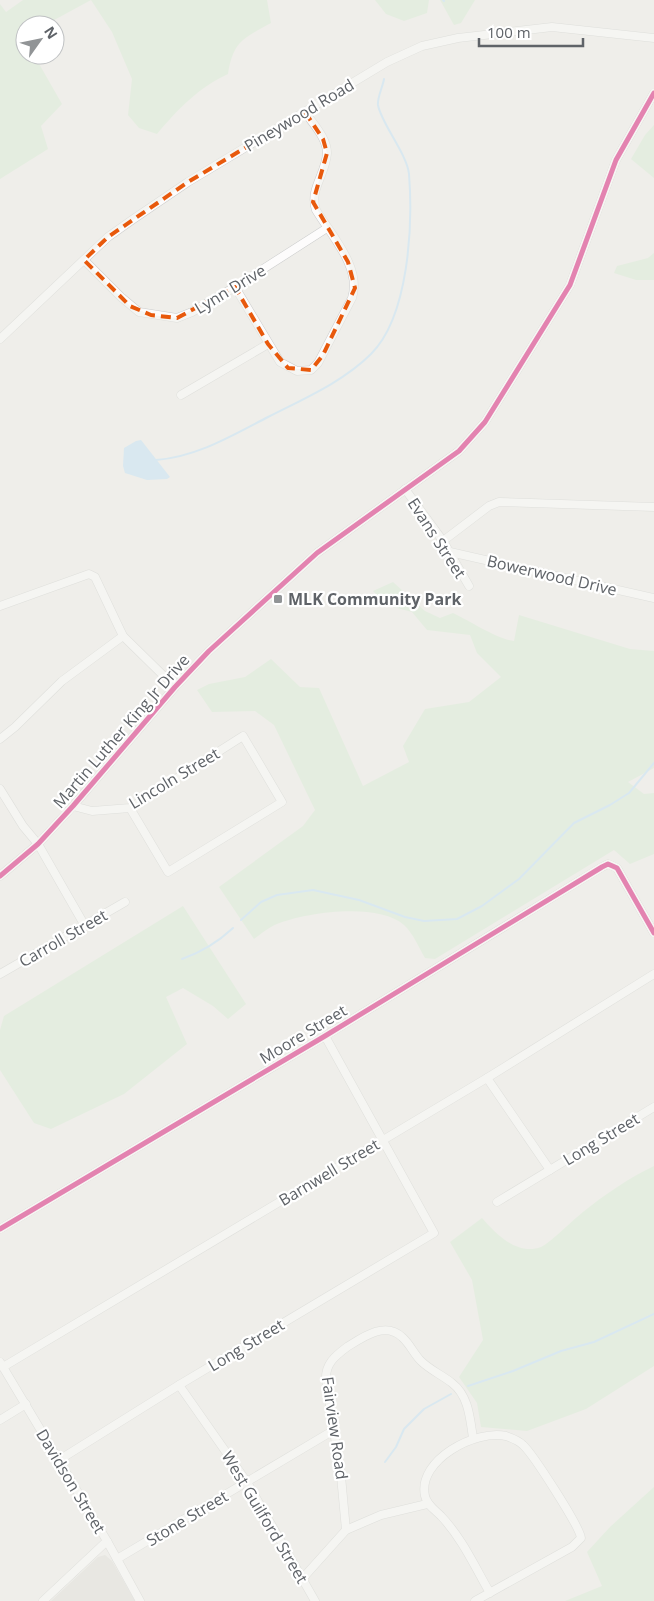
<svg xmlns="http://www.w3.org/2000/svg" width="654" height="1601" font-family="'Open Sans',sans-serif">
  <rect width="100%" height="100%" fill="#efeeea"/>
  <polygon fill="#dfddda" points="105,1555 112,1561 135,1601 51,1601 98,1557"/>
  <g fill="#d8ebd6">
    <path d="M23,0H267L271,23C244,38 233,41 228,74C198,88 178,109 157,134L139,128L128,115L132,79L112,32L91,0L45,25H25V55H34L62,104L41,126L48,149L0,179V4L6,12Z"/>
    <polygon points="375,0 429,0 427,13 404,21 386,14"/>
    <polygon points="440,0 475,0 461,23 454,25"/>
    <polygon points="654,125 654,178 631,159 645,135"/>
    <polygon points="654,253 654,280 636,280 614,273 617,266 648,258"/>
    <path d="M393,582L425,611L440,618L453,613C470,621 497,639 514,641L519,615L630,649L654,651V768L628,782L644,794L654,793V854L630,864L614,850L435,959L425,958C419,948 413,933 404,925C379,902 306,912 277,924C269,927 261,934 254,939L219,887L303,826L315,810L274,725L255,711L212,712L197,690L209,684L245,677L271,659L300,687L319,688L363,786L409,762L403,746L425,709L469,702L501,677L477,653L470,635L427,630L412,612L386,605L373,591Z"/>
    <polygon points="183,906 246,1004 228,1019 213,1006 183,988 166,997 187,1044 124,1094 51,1129 34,1123 0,1070 0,1030 4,1016"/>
    <path d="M654,1166V1366L586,1409L527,1431L481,1427L477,1403L459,1377L483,1340L472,1280L450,1242L482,1218C496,1234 517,1256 541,1247C550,1243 573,1220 583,1212C604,1195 629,1178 654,1166Z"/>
    <polygon points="654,1487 654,1601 565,1601 602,1586 587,1552 610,1527"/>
  </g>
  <polygon fill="#bfe0f9" points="141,440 170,477 167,479 147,480 125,473 123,466 124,448 136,441"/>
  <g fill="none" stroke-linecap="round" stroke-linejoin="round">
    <g stroke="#bfe0f9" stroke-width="2">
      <polyline points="443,0 444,1"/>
      <path d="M156,460C197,457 233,435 268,417C303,399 343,382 371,354C409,316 413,225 409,174C407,154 381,123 378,105C377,98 383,86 384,79"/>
      <polyline points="241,920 261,902 277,895 313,890 359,900 405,917 424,921 457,919 482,906 519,879 574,823 610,805 629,793 654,763"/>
      <path d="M182,959C202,952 217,943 233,928"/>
      <polyline points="468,1386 513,1371 561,1351 594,1342 654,1314"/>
      <polyline points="385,1462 396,1447 404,1429 424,1409 451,1394"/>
    </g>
    <g stroke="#cbcccc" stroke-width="9">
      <g id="minor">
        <polyline points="84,260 121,297 139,312 177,318 192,312 235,287 327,228"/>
        <path d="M235,287L280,362L297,371L311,370L318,363L352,298C362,268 331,235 316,210C309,189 326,174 327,153C327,138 313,124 305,112"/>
        <polyline points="0,339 108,237 132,220 188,182 387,62 422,46 458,38 552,27 654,38"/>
        <polyline points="181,395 268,344"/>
        <polyline points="405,489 443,541 469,586"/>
        <polyline points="443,541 489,506 499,502 654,507"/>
        <polyline points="450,552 654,598"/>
        <polyline points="0,606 89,574 95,577 123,636 175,687"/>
        <polyline points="0,739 15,727 62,681 123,636"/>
        <polyline points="0,789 23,826 38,844 85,926"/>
        <polyline points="73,806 92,811 130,808 243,736 282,802 168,872 130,808"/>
        <polyline points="0,876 38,844 73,806 175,687 209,651 317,553 459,451 485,422 570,285 616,160 654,93"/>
        <polyline points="0,974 125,902"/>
        <polyline points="487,1078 550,1170"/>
        <polyline points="497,1202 654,1107"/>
        <polyline points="0,1229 325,1036 602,867 608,864 617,868 654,933"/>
        <polyline points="0,1362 107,1541 140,1601"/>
        <polyline points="3,1367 487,1078 654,974"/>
        <polyline points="179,1385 247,1482 315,1601"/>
        <polyline points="0,1420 26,1404"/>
        <polyline points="59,1460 179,1385 434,1233 325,1036"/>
        <path d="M346,1530L341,1476L326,1380C325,1364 335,1356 347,1347C363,1337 385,1321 402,1337C410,1344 414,1354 421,1361C430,1370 442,1375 452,1383C469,1396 470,1419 473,1438"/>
        <polyline points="117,1559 334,1430"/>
        <polyline points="302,1579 346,1530 381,1515 427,1504"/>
        <polyline points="43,1601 107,1541"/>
        <path d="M475,1601L572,1547L581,1538C580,1527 533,1454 523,1445C519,1441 512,1438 506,1436C476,1429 417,1460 425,1496C427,1505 434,1509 441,1516C462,1538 475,1567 490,1593"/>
      </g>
    </g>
    <use href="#minor" stroke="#fdfcfc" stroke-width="8"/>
    <g stroke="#fff" stroke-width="8">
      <g id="cycleway">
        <polyline points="0,876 38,844 73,806 175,687 209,651 317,553 459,451 485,422 570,285 616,160 654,93"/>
        <polyline points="0,1229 325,1036 602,867 608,864 617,868 654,933"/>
      </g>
    </g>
    <use href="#cycleway" stroke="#d6006c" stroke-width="5"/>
  </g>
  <path d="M0 0H654V1601H0ZM305,112L323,139L327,153L313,202L348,262L355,288L323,355L311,370L288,368L268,344L235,287L177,318L151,315L130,306L84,260L108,237L188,182Z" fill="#efeeea" fill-opacity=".55" fill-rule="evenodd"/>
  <path fill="none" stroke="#e8590c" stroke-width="4" stroke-dasharray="10 6" stroke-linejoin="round" d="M305,112L323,139L327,153L313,202L348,262L355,288L323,355L311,370L288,368L268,344L235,287L177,318L151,315L130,306L84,260L108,237L188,182Z"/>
  <rect fill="#919496" stroke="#fff" stroke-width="2" x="273" y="594" width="10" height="10" rx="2.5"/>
  <g text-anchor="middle" stroke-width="4.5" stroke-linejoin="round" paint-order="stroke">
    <g font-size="16" fill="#5f6368" stroke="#fff">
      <text transform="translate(299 115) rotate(-31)" y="6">Pineywood Road</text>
      <text transform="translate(230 289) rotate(-31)" y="6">Lynn Drive</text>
      <text transform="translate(437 538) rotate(57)" y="6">Evans Street</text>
      <text transform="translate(552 575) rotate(13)" y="6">Bowerwood Drive</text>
      <text transform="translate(121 731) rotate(-49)" y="6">Martin Luther King Jr Drive</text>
      <text transform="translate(174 778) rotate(-31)" y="6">Lincoln Street</text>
      <text transform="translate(63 938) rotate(-30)" y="6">Carroll Street</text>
      <text transform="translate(303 1034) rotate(-31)" y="6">Moore Street</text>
      <text transform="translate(601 1139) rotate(-31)" y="6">Long Street</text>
      <text transform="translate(329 1172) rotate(-31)" y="6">Barnwell Street</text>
      <text transform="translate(246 1345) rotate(-31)" y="6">Long Street</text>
      <text transform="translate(335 1428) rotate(82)" y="6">Fairview Road</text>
      <text transform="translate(71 1481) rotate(59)" y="6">Davidson Street</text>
      <text transform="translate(265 1517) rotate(59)" y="6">West Guilford Street</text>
      <text transform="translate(187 1518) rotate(-31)" y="6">Stone Street</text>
    </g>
    <g font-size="16" font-weight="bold" fill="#5f6368" stroke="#fff" text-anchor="start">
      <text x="288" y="605">MLK Community Park</text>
    </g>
  </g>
  <g transform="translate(40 40) rotate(57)"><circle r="24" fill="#ffffff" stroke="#bfc1c3"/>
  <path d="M0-4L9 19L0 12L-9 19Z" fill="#919496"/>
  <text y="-8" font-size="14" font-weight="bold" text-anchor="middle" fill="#5f6368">N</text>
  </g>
  <path d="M479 38v8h104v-8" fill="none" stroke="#5f6368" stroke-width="2.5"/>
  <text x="487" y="38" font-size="15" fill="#5f6368" stroke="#ffffff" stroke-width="4" paint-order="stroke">100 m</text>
</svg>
